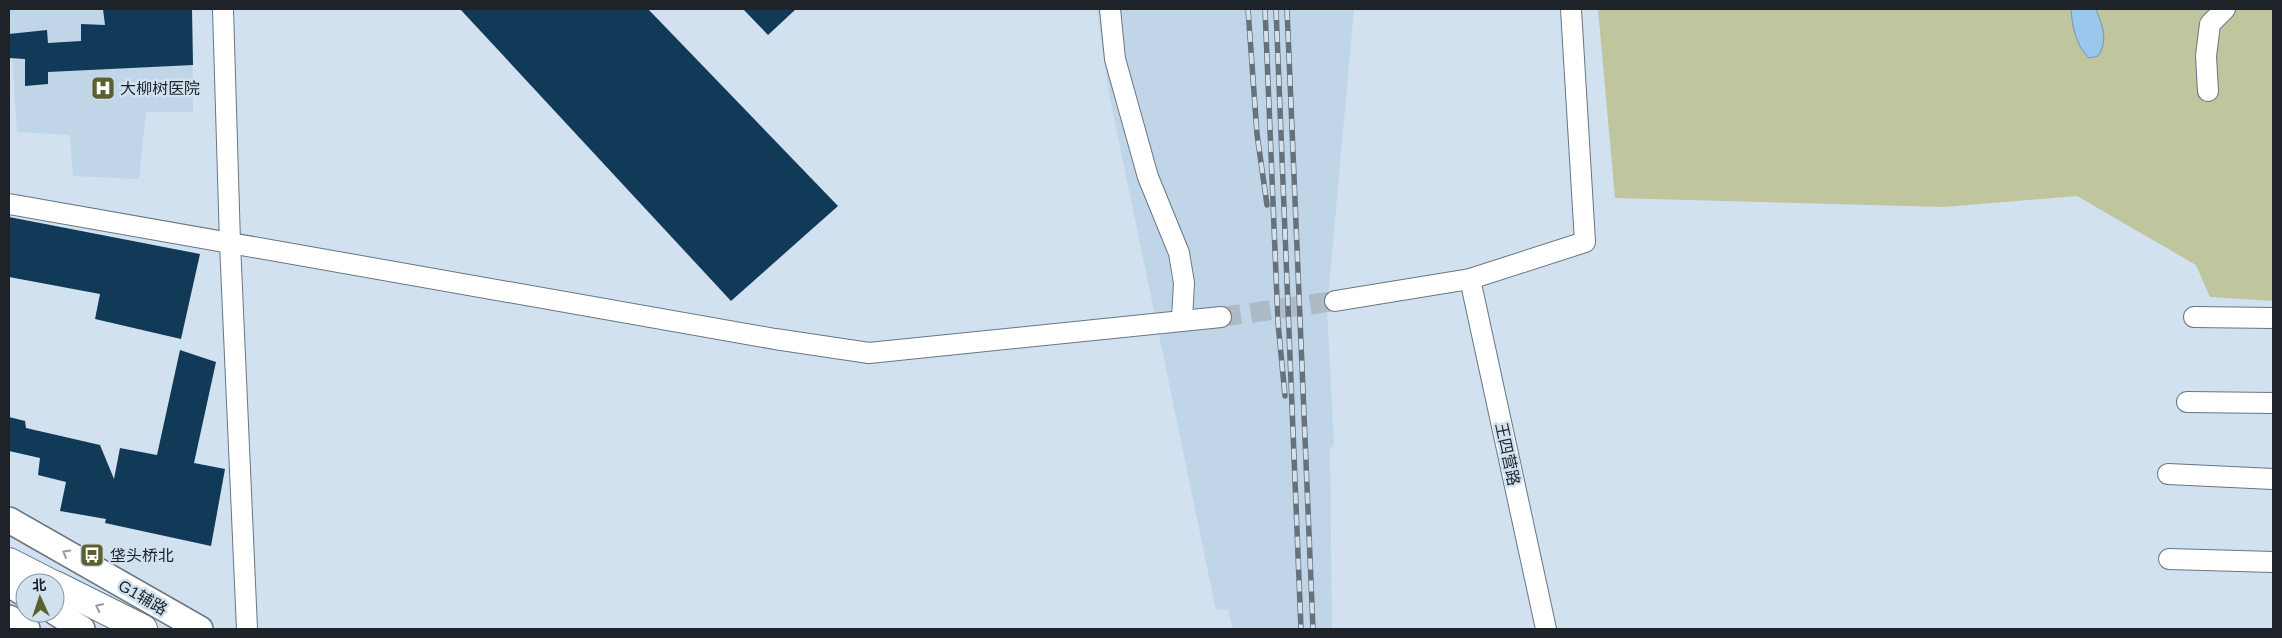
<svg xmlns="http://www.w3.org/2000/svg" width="2282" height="638" font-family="Helvetica,'Noto Sans SC',sans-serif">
  <rect width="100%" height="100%" fill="#d1e1ef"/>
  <g fill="#c0d5e8">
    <polygon points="9,9 192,9 193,112 146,112 139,179 73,176 70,135 17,132"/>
    <polygon points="1097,9 1354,9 1327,309 1334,445 1330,449 1332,629 1233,629 1228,609 1216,610 1109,94"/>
  </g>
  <polygon fill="#bfc59c" points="1598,9 2273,9 2273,301 2210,297 2196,265 2077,196 1944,207 1615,198"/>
  <path fill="#9cc7ec" stroke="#7696b1" d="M2071,9H2096C2102,25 2109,40 2098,56L2089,58C2076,46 2072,26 2071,9Z"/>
  <g fill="#103a58">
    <polygon points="103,9 192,9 193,65 48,72 48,84 25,86 25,59 9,58 9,34 47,30 48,43 81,41 81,24 105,25"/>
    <polygon points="460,9 648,9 838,206 731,301"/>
    <polygon points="743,9 796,9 768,35"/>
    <polygon points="9,217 200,254 181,339 95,319 100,294 9,277"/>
    <polygon points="180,350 216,362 194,463 225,469 211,546 105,523 106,519 60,511 66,482 38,475 40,458 9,451 9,417 25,421 26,428 100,445 114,479 120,448 157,455"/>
  </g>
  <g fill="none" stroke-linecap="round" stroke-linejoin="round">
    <polyline stroke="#adbbc7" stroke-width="20" stroke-dasharray="20 10" stroke-linecap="butt" points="1221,317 1335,301"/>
    <g stroke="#687683" stroke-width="22">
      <g id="minor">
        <polyline points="223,9 230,243 247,629"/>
        <polyline points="1110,9 1115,59 1148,177 1179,253 1184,283 1182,319"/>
        <polyline points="2208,91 2206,56 2210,24 2225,9"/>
        <polyline points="9,204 775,339 869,353 1221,317"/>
        <polyline points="1470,279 1546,629"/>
        <polyline points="1335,301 1470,279 1585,242 1571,9"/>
        <polyline points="2194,317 2273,318"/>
        <polyline points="2187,402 2273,403"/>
        <polyline points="2168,474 2273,479"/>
        <polyline points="2169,559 2273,562"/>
      </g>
    </g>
    <g stroke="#687683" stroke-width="28">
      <g id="major">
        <polyline points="9,520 200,629"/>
        <polyline points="9,584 25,594"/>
        <polyline points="55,612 82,629"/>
        <polyline points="9,618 27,629"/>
      </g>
    </g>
    <g stroke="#687683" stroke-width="30">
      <g id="highway">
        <polyline points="9,562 50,583"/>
        <polyline points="55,585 143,629"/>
      </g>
    </g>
    <use href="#minor" stroke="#fff" stroke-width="20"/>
    <use href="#major" stroke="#fff" stroke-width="25"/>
    <use href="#highway" stroke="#fff" stroke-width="28"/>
    <g stroke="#67717a" stroke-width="5.5">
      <g id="rail">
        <polyline points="1248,9 1257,134 1267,205"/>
        <polyline points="1265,9 1278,323 1285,396"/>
        <polyline points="1276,9 1301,629"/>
        <polyline points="1287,9 1313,629"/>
      </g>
    </g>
    <use href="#rail" stroke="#d1e1ef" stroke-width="4" stroke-dasharray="11" stroke-linecap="butt"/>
  </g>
  <defs><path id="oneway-chevron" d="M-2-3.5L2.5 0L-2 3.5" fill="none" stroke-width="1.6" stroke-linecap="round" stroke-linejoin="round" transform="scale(1.25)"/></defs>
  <g stroke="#999c9e">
    <use href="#oneway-chevron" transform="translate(66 553) rotate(-150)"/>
    <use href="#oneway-chevron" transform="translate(99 607) rotate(-153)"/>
  </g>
  <defs>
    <g id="hospital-square" transform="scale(1.25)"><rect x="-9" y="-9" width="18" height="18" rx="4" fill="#5a602e" stroke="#d1e1ef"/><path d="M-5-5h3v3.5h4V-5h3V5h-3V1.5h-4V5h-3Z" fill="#fff"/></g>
    <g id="bus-square" transform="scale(1.25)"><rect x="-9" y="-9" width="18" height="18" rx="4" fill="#5a602e" stroke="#d1e1ef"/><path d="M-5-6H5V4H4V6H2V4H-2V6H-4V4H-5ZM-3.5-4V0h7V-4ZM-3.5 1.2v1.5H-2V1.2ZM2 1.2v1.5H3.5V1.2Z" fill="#fff"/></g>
  </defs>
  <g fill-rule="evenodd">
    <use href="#hospital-square" x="103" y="88"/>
    <use href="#bus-square" x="92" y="555"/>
  </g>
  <g text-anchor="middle" stroke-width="5" stroke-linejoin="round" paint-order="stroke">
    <g font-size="16" fill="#1d2328" stroke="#d1e1ef" text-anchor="start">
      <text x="120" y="94">大柳树医院</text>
      <text x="110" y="561">垡头桥北</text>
    </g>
    <g font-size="16" fill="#1d2328" stroke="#d1e1ef">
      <text transform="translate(1508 454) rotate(78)" y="6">王四营路</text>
      <text transform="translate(143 597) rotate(30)" y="6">G1辅路</text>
    </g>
  </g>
  <rect width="2282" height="638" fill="none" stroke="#1d2328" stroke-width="20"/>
  <g transform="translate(40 598) rotate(357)"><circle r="24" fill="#d1e1ef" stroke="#89959f"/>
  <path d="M0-4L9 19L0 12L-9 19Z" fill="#5a602e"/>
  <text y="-8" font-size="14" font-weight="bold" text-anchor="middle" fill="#1d2328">北</text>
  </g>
</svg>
